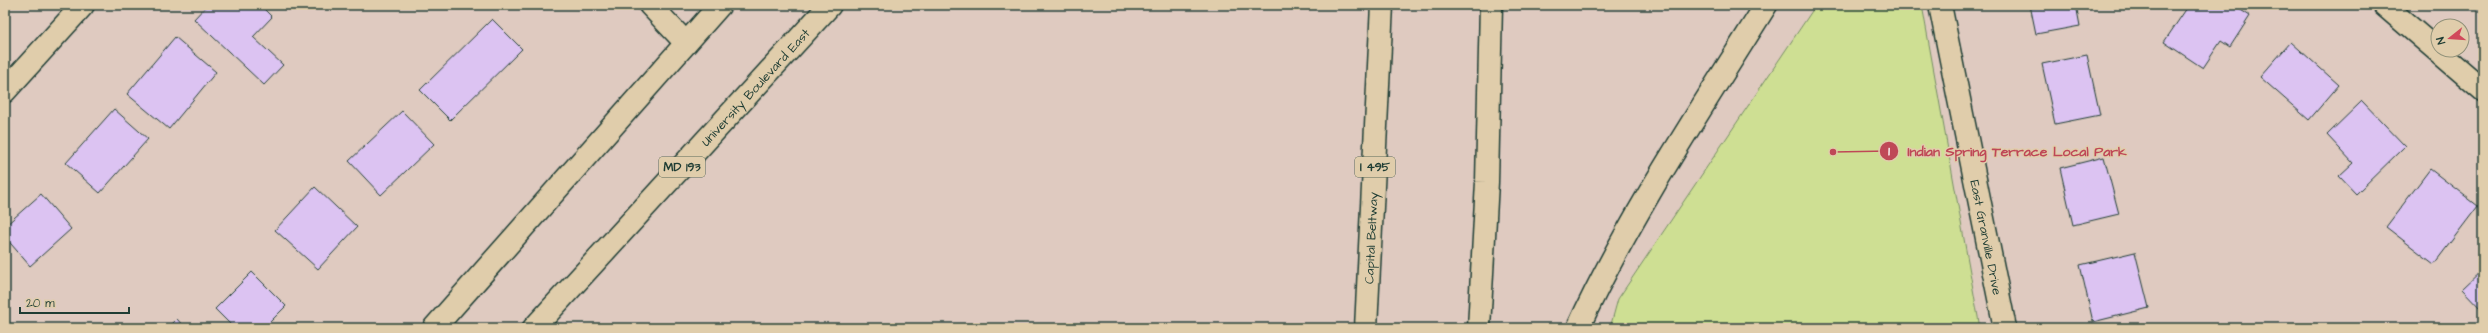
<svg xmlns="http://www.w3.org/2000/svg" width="2488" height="333" font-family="'Architects Daughter',sans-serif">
  <rect width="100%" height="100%" fill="#dfcac0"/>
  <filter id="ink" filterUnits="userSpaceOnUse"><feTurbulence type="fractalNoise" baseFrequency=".025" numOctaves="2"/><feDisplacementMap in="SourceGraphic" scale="8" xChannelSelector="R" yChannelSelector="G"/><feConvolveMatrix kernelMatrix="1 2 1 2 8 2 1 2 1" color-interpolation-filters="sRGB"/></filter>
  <g filter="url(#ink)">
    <polygon fill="#cedf93" stroke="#768e64" points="1816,5 1922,5 1980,328 1610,328 1618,299"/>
    <g fill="#dcc3f2" stroke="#1f3d34">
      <polygon points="207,5 260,5 272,17 253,37 283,65 264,85 194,19"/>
      <polygon points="2030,5 2076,5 2080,26 2036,34"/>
      <polygon points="2189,5 2233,5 2250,16 2230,47 2221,41 2203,68 2164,42"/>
      <polygon points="492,19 522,49 450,120 420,90"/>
      <polygon points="175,37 216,72 169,129 127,94"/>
      <polygon points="2291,42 2339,85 2309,120 2260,77"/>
      <polygon points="2087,55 2100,115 2055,124 2042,64"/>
      <polygon points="2362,101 2405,146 2356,194 2339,176 2353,163 2327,135"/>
      <polygon points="114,109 148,139 100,193 66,163"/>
      <polygon points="402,111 434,144 381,195 349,161"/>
      <polygon points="2104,157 2119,214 2073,225 2060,168"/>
      <polygon points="2430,169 2478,206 2434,264 2386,227"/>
      <polygon points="315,187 357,227 318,269 275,230"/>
      <polygon points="41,194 71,229 30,266 5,237 5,226"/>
      <polygon points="2135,252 2149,308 2093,322 2080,265"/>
      <polygon points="2483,269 2483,311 2462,289"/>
      <polygon points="252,272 286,306 264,328 234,328 215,309"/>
      <polygon points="177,319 185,328 168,328"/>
    </g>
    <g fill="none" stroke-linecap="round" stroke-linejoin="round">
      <g stroke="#1f3d34" stroke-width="25">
        <g id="minor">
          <polyline points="650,5 686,43"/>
          <path id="s1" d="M1940,5L2005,328"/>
          <polyline points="2384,5 2483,90"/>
          <polyline points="5,91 83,5"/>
        </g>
      </g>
      <g stroke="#1f3d34" stroke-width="25">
        <g id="primary">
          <polyline points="434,328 720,5"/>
          <path id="s2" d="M534,328L830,5"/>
        </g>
      </g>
      <g stroke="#1f3d34" stroke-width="25">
        <g id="motorway">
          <path id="s3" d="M1366,328L1382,5"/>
          <polyline points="1479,328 1487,182 1491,5"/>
          <path d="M1578,328C1630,215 1700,111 1766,5"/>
        </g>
      </g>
      <use href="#minor" stroke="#e0cdab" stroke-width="22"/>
      <use href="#primary" stroke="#e0cdab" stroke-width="22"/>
      <use href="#motorway" stroke="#e0cdab" stroke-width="22"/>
    </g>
  </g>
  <g text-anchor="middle" stroke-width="3" stroke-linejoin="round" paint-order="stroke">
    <g fill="#e0cdab" stroke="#596858" stroke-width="1">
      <rect x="659" y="157" width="46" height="20" rx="3"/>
      <rect x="1355" y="157" width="40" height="20" rx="3"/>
    </g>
    <g font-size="12" font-weight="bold" fill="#1f3d34">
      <text x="682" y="171">MD 193</text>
      <text x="1375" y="171">I 495</text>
    </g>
    <g font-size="13" fill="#1f3d34" stroke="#e0cdab">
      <text dy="5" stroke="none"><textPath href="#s2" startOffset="327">University Boulevard East</textPath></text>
      <text dy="5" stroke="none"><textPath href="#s1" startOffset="237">East Granville Drive</textPath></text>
      <text dy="5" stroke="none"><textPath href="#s3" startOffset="90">Capital Beltway</textPath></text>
    </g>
  </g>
  <path fill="none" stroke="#bf4857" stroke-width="1.5" d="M1833 152L1889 151"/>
  <g fill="#bf4857" stroke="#e0cdab" stroke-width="1.5">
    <circle cx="1833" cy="152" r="4"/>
    <circle cx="1889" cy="151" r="10"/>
  </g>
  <g font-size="12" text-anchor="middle" font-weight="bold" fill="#fff">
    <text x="1889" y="155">1</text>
  </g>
  <g font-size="14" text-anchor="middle" font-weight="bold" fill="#bf4857" stroke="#e0cdab" stroke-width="3" stroke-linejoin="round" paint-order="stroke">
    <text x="2017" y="156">Indian Spring Terrace Local Park</text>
  </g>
  <rect width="2488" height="333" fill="none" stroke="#e0cdab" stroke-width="20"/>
  <rect x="10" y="10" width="2468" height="313" fill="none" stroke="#1f3d34" stroke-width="1.5" filter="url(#ink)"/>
  <g transform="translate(2450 38) rotate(253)"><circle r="19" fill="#e0cdab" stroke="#93937b"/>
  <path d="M0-3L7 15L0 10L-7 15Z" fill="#d1495b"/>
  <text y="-6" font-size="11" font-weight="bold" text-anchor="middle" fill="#1f3d34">N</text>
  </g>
  <path d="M20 307v6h109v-6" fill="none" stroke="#1f3d34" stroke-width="2"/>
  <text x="26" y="307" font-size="12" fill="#1f3d34" stroke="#e0cdab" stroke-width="3" paint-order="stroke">20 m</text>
</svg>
